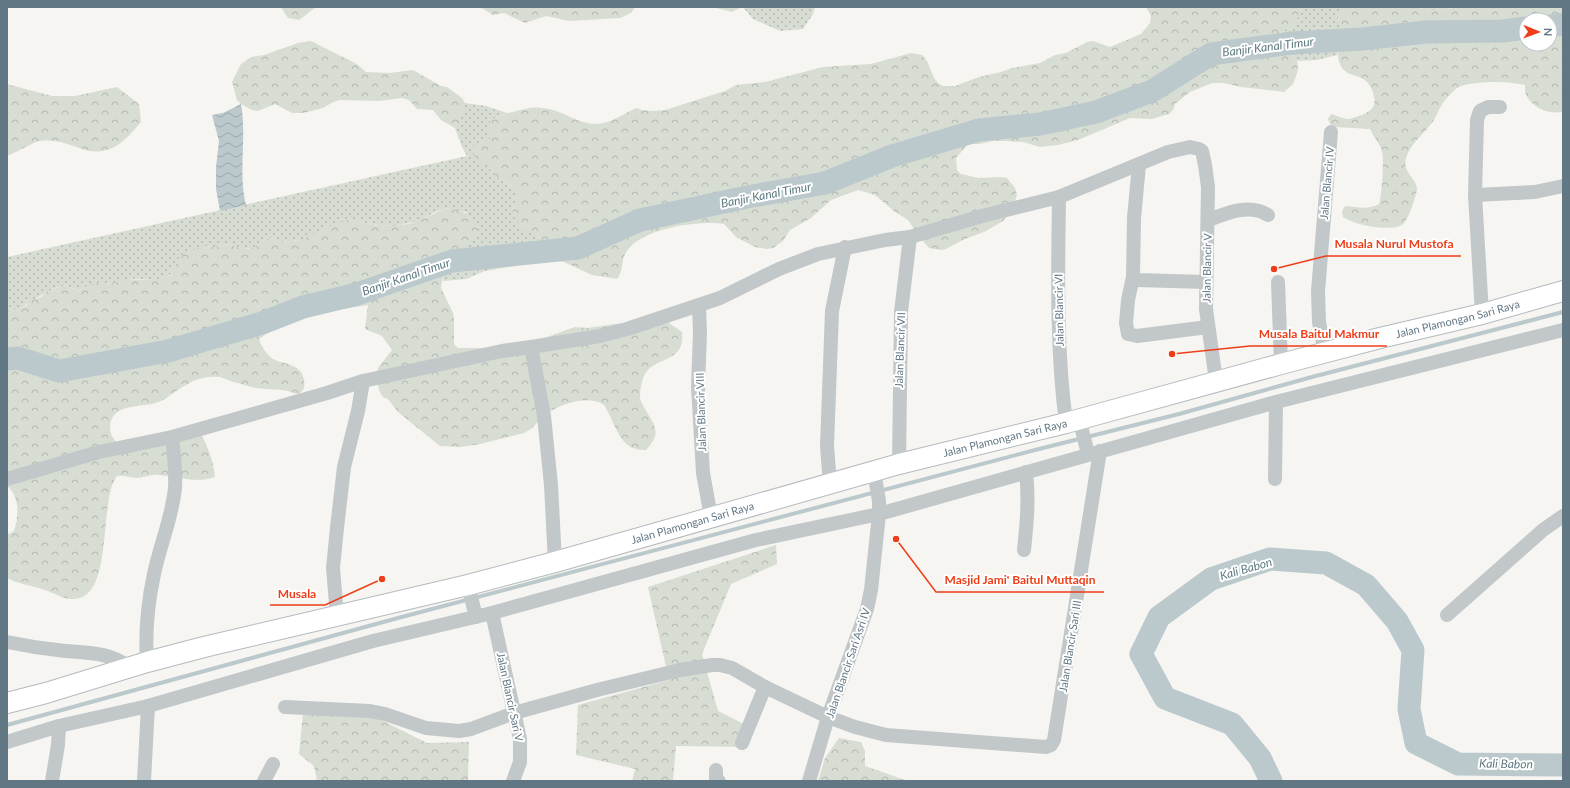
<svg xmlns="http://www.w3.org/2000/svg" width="1570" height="788" font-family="Lato,sans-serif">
  <defs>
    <pattern id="grass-dots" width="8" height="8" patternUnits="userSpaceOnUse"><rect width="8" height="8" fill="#d7ddd2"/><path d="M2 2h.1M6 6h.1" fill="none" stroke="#b2b8b0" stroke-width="1.8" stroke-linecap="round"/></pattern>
    <pattern id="forest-crowns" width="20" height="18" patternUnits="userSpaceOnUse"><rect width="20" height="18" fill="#d7ddd2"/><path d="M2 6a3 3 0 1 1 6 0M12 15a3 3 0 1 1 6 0" fill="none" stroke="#b2b8b0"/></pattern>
    <pattern id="water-waves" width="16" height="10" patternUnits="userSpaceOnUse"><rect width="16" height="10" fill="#bbc9cd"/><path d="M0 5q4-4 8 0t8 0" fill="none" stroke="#9ba8ac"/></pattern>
  </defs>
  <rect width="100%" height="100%" fill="#f6f5f1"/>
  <g fill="url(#grass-dots)">
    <polygon points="743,7 815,7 813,14 803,29 780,31 753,19"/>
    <path d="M1301,7H1342L1338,19L1343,27L1337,55L1317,60L1297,61L1279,33C1290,28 1300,20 1301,7Z"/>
    <polygon points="1412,7 1464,7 1432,10"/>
    <path d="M465,103L486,106L507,113L493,119L489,135L491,140L485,143L479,142L482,163C490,166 493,174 500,179C506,184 513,185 519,192L512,210L537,237L545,242L553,257L514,266L485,271L466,279L443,281V275L450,256L474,238L478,227L466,212L447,208L435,212L419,221L395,226L379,225L348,220L301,240L282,242L270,238L264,240L253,248L243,249L226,244L215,247L204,246L174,270C164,286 143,277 128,279C123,280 119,283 113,284C110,284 108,283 105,283C97,283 84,286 78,291C75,289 70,287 67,286C55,284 27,305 16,311L7,306V257L467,156L462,147L455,128C459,121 460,113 465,108Z"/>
  </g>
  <g fill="url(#forest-crowns)" fill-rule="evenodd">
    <polygon points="281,7 316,7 299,20 288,18"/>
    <polygon points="480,7 635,7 631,13 620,18 569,21 546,16 525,23 504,13 493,15"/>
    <polygon points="712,7 742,7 732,12"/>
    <path d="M1146,7H1301C1301,20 1290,27 1280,33L1297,61L1298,67L1297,73L1293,84L1284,92L1241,87L1223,83H1212L1190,92L1175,104L1173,110L1169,114L1152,119L1130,118L1078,140L1058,145L1040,147L1023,142L1005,141H992L980,144H968L956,158L957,170L961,174L978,178L1001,177L1007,178L1015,188L1017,195L1011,212L1003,221L986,231L963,240L946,249L941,250L929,248L921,239L908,220L895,212L875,195L858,190L831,200L811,218L790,230L783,241L773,248L767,249L755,247L736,237L724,224C699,220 642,228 627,251C620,260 624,271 617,279L592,275L553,257L545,242L522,228L515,218L512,210L519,192C513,185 505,183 498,178C494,174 492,169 487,166C478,159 471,159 474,144L491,140C489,135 487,128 490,122C494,116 522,109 530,108C536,107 543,108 549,109C564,112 579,124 596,124C610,124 623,114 636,108L642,110L653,111L665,110L725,91L736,85L765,82L823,67L871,64L911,53L922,55L927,61L934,78L938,83L943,86H955L979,77L1001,72L1012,68L1040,63L1055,55L1066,53L1087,42L1093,41L1110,47L1141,34L1150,23L1151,16Z"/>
    <path d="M1342,7H1412L1432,10L1464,7H1563V112C1549,114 1533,109 1526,95C1525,92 1525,88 1525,85C1506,81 1479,81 1461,86C1455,88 1449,96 1445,100C1439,107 1437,117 1431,124C1423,135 1410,144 1406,158C1402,173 1417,178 1417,189C1416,197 1408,221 1402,225C1389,232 1354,225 1343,217L1342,211L1345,206C1356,207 1370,210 1379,204C1382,196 1384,159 1382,151C1380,144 1373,136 1370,129L1335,127L1330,124L1328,119L1331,114C1336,115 1343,119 1348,119C1355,118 1370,113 1373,107C1377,100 1372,86 1366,81C1360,75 1347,76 1342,68C1334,56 1340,40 1343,27C1336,21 1339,15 1342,7ZM1526,20H1550V44H1526Z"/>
    <path d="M311,41L357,64L366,72L389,73L413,70L441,86L447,87L462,98L465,103V108C460,113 459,121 455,128L441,120L433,110L417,109L409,100L402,98L379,101L340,100L333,102L323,108L303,113H292L275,104L258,111L252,110L241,104L237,100L232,82L241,64L251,57L264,55L298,43Z"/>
    <path d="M7,84L52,96H75L117,87L139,104L141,122C125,141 110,158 82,149C67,144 57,139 40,141C33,142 16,153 7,156Z"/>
    <path d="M447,208C463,211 476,213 479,233L470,242L450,256L443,275L441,288L453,313L454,319V344L458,348H504L533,342L575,327L587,328L615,324L666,321L682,332C686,363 655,356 645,374C641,381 640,391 640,399C648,420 667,429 646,450C619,452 616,423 604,405C588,394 559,404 545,415C538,421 533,429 524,433L480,444L461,447L440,446L398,412L388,399L383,397L380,392L376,380L378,368L392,350L382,336L365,329L368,305L305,315L284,322L259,339C261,346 266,354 273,359C285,365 301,363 304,380C305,387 304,390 299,394C295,394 292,392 288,391C276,388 263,390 251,387C243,384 235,383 228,380C225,379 222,377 219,377C194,374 180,390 161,401C145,409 112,401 110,426C110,433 112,438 117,442L198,431C206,439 215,466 215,477C196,484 177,476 158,475C151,474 144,478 136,478C130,478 124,475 117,476C99,497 113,588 80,598C66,602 55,593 42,589C30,585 18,584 7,578V535L14,531C19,517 20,496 7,486V306L16,311L27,305L30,301L41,297L45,293L61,286H67L78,291L88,285L99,282L111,284L127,279L148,280L165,278L171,275L179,258L184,253L204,246L215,247L226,244L243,249L253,248L264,240L270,238L282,242L301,240L336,223L348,220L379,225L395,226L413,223Z"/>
    <polygon points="776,545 777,564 731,584 702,654 718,711 746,725 744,747 676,746 673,781 632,781 635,769 576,755 578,705 669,680 648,587"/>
    <polygon points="303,713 377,718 427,743 469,742 468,781 317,781 314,766 299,754"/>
    <polygon points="839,738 861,742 865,751 865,766 908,781 818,781 825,758"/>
  </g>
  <path fill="url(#water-waves)" d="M241,104C247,138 238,172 246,205L220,211L216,189V167L219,141L212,115L223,113Z"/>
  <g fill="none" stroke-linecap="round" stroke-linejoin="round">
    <polyline stroke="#bbc9cd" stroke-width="4" points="7,725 398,618 1035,450 1179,414 1312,377 1563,312"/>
    <g stroke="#bbc9cd" stroke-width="23">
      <polyline points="1550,26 1563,24"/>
      <polyline points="7,359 18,358 59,371 168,351 262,323 303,307 357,294 452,261 578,248 640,220 747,197 825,183 892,156 979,130 1040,124 1096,112 1152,91 1211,54 1292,43 1362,39 1426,32 1503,31 1526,28"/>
      <polyline points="1271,781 1260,758 1232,724 1165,698 1141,654 1159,617 1211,579 1270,559 1326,563 1366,585 1397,621 1413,650 1409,709 1416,743 1458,764 1563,765"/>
    </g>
    <g stroke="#b4babe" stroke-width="22">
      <g id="secondary">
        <path id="s1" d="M7,703L46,693L147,662L204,647L468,585L555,562L899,464L1066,423L1281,364L1380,338L1482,314L1563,291"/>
      </g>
    </g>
    <g stroke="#c2c7c9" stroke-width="14">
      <polyline points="1139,165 1134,218 1133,277 1128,300 1126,323 1128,334 1137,336 1208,327"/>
      <polyline points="1475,195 1535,192 1563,186"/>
      <path d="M1059,197C1058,272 1056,347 1066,423"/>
      <path d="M1209,220C1226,213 1250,203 1268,215"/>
      <polyline points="1133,277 1136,280 1206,282"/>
      <polyline points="1278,282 1281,364"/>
      <polyline points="699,306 700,333 698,387 703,473 711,517"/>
      <polyline points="1482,314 1475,195 1477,120 1480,111 1488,107 1500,107"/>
      <polyline points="531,347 544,416 551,485 555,562"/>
      <polyline points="1325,353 1319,322 1318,291 1331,132"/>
      <polyline points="363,381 502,351 531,347 600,336 627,329 720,298 779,269 818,254 885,240 910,237 982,216 1059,197 1168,152 1190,147 1199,149 1202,151 1205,165 1208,187 1206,309 1216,381"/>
      <polyline points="1079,418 1088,454"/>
      <polyline points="899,464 901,312 910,237"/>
      <polyline points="7,479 99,452 172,437 327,393 363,381 358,411 344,467 337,528 333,568 337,616"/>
      <polyline points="1275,479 1276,402"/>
      <polyline points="830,484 827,446 832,311 845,247"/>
      <path d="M1024,550C1027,522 1029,499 1026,472"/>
      <polyline points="468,585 476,617"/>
      <polyline points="492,613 520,739 520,762 513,781"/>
      <polyline points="1447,615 1543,530 1563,516"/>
      <path d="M7,642C26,646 45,649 65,651C88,653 110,652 129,667"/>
      <path d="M147,662C145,633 148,602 154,574C160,545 172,518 175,488C176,471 174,454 172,437"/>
      <polyline points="285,707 370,711 385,714 426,728 459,731 471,729 514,713 597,690 680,670 712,665 720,665 732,668 765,687 828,717 855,727 886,735 1046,747 1051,745 1054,740 1100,451"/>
      <polyline points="7,742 59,726 148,706 373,641 492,613 756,540 879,514 1276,402 1563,330"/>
      <polyline points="742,743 765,687"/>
      <polyline points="716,770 716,779 719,781"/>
      <polyline points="52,781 58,745 59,726"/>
      <polyline points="144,781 148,706"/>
      <polyline points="264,781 273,764"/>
      <polyline points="809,781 828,717 867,609 871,590 879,514 879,501 874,471"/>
    </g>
    <use href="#secondary" stroke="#fff" stroke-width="20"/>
  </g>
  <g text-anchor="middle" stroke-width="4" stroke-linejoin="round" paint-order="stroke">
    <g font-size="11" fill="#627784" stroke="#fff">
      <text transform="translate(1327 183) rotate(-85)" y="4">Jalan Blancir IV</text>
      <text transform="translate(1207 268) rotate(-89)" y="4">Jalan Blancir V</text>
      <text transform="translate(1059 310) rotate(-91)" y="4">Jalan Blancir VI</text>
      <text dy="4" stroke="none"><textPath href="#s1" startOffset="1501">Jalan Plamongan Sari Raya</textPath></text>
      <text transform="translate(900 350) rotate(-88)" y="4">Jalan Blancir VII</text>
      <text transform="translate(701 412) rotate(-92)" y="4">Jalan Blancir VIII</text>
      <text dy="4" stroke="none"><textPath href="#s1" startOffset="1033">Jalan Plamongan Sari Raya</textPath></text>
      <text dy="4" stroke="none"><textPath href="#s1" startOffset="709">Jalan Plamongan Sari Raya</textPath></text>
      <text transform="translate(1070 646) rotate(-81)" y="4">Jalan Blancir Sari III</text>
      <text transform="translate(848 663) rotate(-71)" y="4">Jalan Blancir Sari Asri IV</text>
      <text transform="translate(510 697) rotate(78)" y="4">Jalan Blancir Sari V</text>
    </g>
    <g font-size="12" font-style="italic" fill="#5e7a82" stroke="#fff">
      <text transform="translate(1268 47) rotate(-7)" y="4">Banjir Kanal Timur</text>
      <text transform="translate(766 195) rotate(-11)" y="4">Banjir Kanal Timur</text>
      <text transform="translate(406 277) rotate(-19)" y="4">Banjir Kanal Timur</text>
      <text transform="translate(1246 569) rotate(-16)" y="4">Kali Babon</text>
      <text transform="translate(1506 764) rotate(1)" y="4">Kali Babon</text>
    </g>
  </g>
  <path fill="none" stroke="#ee3e19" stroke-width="1.5" d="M1274 269L1326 256H1461M1172 354L1250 346H1387M896 539L936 592H1104M382 579L325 605H270"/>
  <g fill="#ee3e19" stroke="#fff" stroke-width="1.5">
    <circle cx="1274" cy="269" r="4"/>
    <circle cx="1172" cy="354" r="4"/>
    <circle cx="896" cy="539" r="4"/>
    <circle cx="382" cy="579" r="4"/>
  </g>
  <g font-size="12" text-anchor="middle" font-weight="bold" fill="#ee3e19" stroke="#fff" stroke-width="4" stroke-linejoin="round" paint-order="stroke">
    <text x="1394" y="248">Musala Nurul Mustofa</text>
    <text x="1319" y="338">Musala Baitul Makmur</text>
    <text x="1020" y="584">Masjid Jami' Baitul Muttaqin</text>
    <text x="297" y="598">Musala</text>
  </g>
  <rect width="1570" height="788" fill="none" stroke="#627784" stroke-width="16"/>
  <g transform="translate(1538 32) rotate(91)"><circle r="19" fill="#ffffff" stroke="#c0c9ce"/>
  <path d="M0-3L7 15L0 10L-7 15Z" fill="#ee3e19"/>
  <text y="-6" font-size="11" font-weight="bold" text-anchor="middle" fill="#627784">N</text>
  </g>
</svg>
